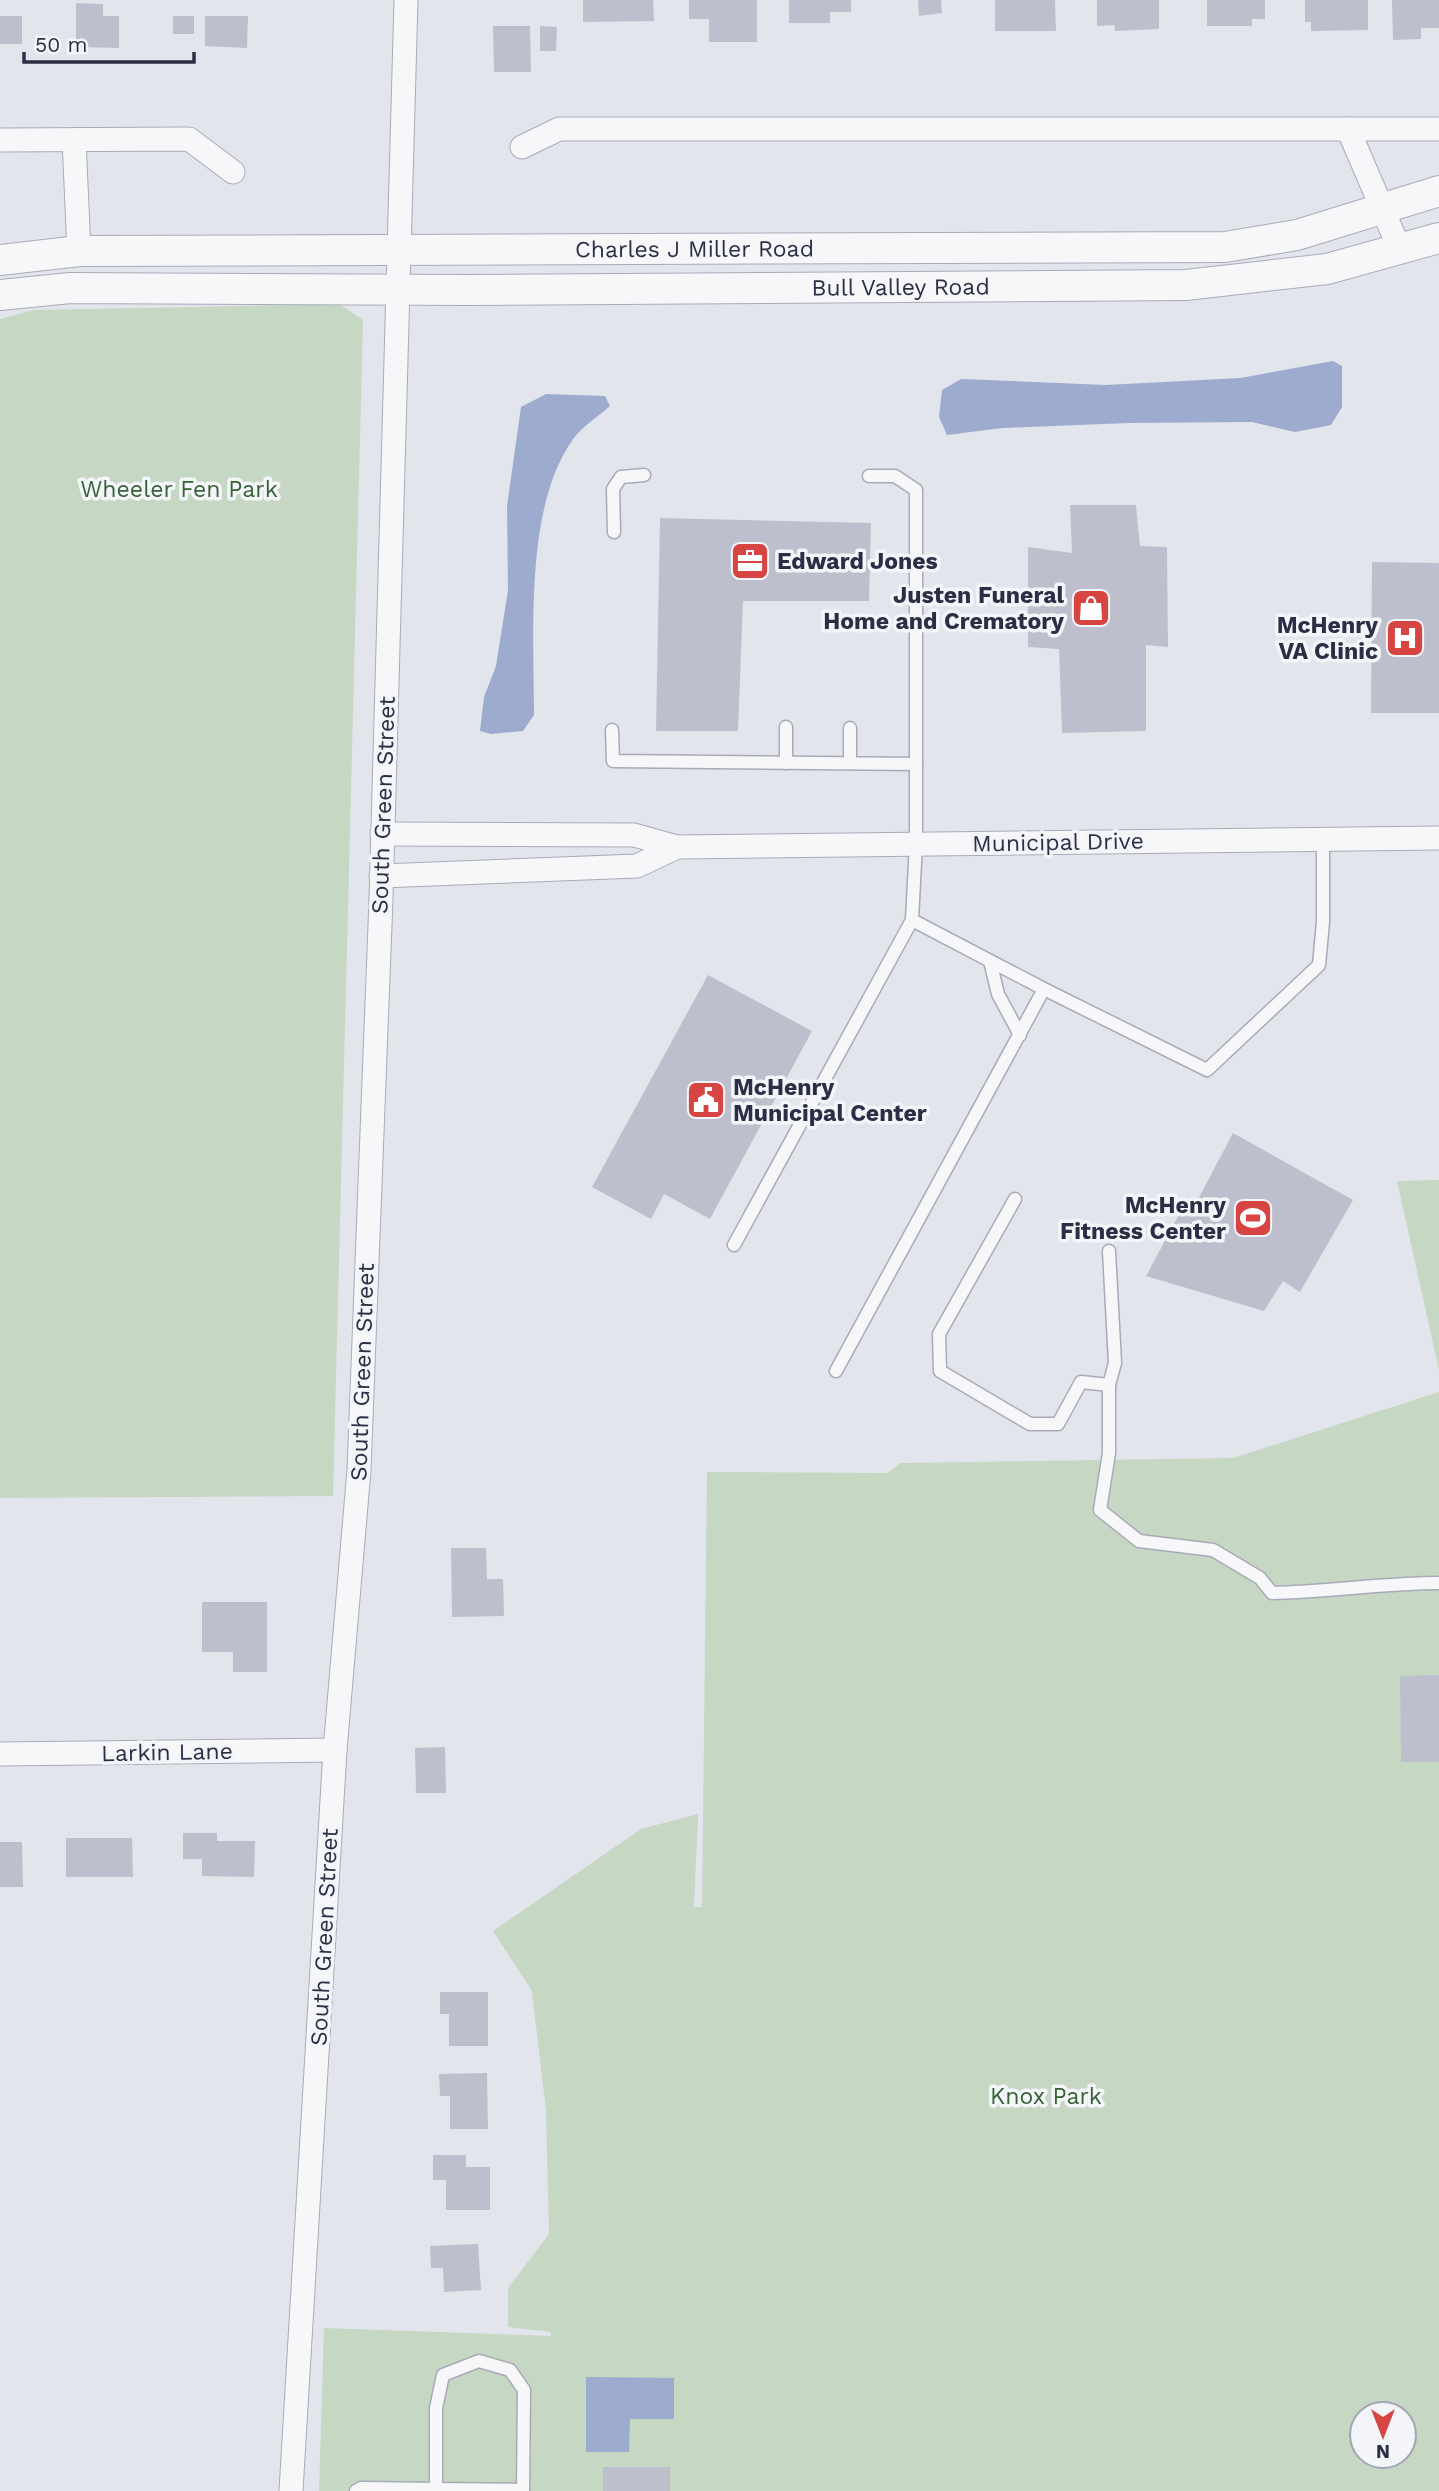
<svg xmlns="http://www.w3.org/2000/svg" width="1439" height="2491" font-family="'Work Sans',sans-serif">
  <rect width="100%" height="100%" fill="#e3e5ec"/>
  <g fill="#c6d7c4" fill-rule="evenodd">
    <polygon points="339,304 363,320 333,1496 0,1498 0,319 34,310"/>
    <polygon points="1439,1180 1439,1370 1397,1181"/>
    <path d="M1439,1392V2491H319L324,2328L551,2336V2332L508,2327V2288L549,2234L546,2111L532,1991L493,1931L641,1829L698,1814L694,1907H702L707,1472L888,1473L900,1463L1233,1458ZM1362,2414H1404V2456H1362Z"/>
  </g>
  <g fill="#9dacce">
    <polygon points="1333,361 1342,366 1342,407 1331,425 1295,432 1252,422 1129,423 1002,428 947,435 939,417 942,390 961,379 1106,385 1240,378"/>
    <path d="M546,394L605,396L610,406C599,416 583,426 574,438C524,505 534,635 534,715L523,731L491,734L480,731L484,697L496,666L508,590L507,506L521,407Z"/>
    <polygon points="586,2377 674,2378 674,2419 630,2419 629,2452 586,2452"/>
  </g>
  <g fill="#bdc0cc">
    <polygon points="583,0 653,0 654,21 583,22"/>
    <polygon points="689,0 757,0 757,42 709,42 709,19 689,19"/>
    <polygon points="789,0 851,0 851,12 830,12 830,23 789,23"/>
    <polygon points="918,0 941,0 942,13 919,16"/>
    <polygon points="995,0 1055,0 1056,31 995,31"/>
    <polygon points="1097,0 1159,0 1159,29 1115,31 1114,25 1097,26"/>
    <polygon points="1207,0 1265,0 1265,19 1252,19 1252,26 1207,26"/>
    <polygon points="1305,0 1368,0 1368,30 1311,31 1311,22 1305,22"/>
    <polygon points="1392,0 1439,0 1439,28 1421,28 1421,39 1393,40"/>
    <polygon points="76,3 103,4 103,16 119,16 119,48 76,47"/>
    <rect x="0" y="16" width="22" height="28"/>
    <rect x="173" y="16" width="21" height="18"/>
    <polygon points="205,16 248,16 247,48 205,46"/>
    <polygon points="493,26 530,26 531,72 494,72"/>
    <polygon points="540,26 557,27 556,51 540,51"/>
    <polygon points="1070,505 1136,505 1140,546 1167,547 1168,647 1146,645 1146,731 1062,733 1059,649 1028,647 1028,547 1072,553"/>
    <polygon points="660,518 871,523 869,601 743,601 738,731 656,731"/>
    <polygon points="1372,562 1439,563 1439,713 1371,713"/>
    <polygon points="708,975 812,1031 710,1219 664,1194 651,1219 592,1187"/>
    <polygon points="1233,1133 1353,1200 1300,1292 1283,1281 1264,1311 1146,1276 1188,1198 1196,1203"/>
    <polygon points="451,1548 486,1548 487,1579 503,1579 504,1616 452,1617"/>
    <polygon points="202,1602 267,1602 267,1672 233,1672 233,1652 202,1652"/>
    <polygon points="1439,1675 1439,1762 1401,1762 1400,1676"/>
    <polygon points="445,1747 446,1793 416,1793 415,1748"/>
    <polygon points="183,1833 217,1833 217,1841 255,1841 254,1877 202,1876 202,1859 183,1859"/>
    <polygon points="66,1838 132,1838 133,1877 66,1877"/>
    <polygon points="0,1842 22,1842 23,1887 0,1887"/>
    <polygon points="440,1992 488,1992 488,2046 449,2046 449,2014 440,2014"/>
    <polygon points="487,2073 488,2129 450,2129 450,2096 440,2096 439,2074"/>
    <polygon points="433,2155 466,2155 466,2167 490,2167 490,2210 446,2210 446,2180 433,2180"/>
    <polygon points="478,2244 481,2290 444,2292 443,2268 431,2268 430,2246"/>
    <rect x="603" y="2467" width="67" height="24"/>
  </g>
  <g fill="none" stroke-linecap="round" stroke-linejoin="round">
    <g stroke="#a8abb7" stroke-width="15">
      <g id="service">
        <polyline points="614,532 613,489 621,477 644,475"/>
        <polyline points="786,727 786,763"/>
        <polyline points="850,728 850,763"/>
        <polyline points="612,730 613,761 916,764"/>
        <polyline points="990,961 998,994 1020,1035"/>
        <polyline points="1044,989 1207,1070 1319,965 1323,922 1323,839"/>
        <polyline points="1015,1199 939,1334 940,1371 1030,1424 1058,1424 1081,1382 1109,1385 1115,1363 1109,1251"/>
        <polyline points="734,1245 912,920"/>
        <polyline points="836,1371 1044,989 912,920 916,843 916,490 895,476 869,476"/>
        <path d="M1109,1385V1453L1100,1510L1139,1541L1213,1550L1260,1578L1272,1593C1329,1592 1383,1583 1439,1583"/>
        <polyline points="436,2489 523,2490"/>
        <polyline points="356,2491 361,2488 436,2489 436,2408 443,2375 479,2361 510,2370 524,2390 523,2491"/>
      </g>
    </g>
    <g stroke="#a8abb7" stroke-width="25">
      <g id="minor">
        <polyline points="1348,129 1439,129"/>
        <polyline points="0,140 189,139 233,172"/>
        <polyline points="74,140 79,251"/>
        <polyline points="522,147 559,129 1348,129 1400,250"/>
        <polyline points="382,834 634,835 677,847 1439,838"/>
        <polyline points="381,876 637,866 677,847"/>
        <polyline points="0,1754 335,1750"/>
        <polyline points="291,2491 335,1750 359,1470 381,899 406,0"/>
      </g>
    </g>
    <g stroke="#a8abb7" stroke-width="32">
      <g id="tertiary">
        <path id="s1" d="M0,260L79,251L1225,247L1297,235L1439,191"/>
        <path id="s2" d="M0,295L70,288L468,290L1186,285L1327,269L1439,238"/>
      </g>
    </g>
    <use href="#service" stroke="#f7f7fa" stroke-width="12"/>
    <use href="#minor" stroke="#f7f7fa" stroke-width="23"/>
    <use href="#tertiary" stroke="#f7f7fa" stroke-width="30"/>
  </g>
  <defs>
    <g id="office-square" transform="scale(2.0125)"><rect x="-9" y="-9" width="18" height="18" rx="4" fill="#d74543" stroke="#f3f5f9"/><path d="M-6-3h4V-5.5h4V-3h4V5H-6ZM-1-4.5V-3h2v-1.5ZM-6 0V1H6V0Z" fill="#fff"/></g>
    <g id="shop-square" transform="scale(2.0125)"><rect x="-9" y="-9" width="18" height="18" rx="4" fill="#d74543" stroke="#f3f5f9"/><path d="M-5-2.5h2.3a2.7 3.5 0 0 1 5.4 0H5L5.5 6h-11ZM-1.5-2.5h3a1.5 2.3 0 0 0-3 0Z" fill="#fff"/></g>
    <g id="hospital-square" transform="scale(2.0125)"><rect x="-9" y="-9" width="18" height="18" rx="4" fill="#d74543" stroke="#f3f5f9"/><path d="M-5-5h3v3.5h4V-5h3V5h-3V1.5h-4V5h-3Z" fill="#fff"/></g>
    <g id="civic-square" transform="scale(2.0125)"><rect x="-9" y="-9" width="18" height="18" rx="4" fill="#d74543" stroke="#f3f5f9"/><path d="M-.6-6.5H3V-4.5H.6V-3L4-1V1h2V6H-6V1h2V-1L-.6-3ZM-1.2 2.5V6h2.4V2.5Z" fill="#fff"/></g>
    <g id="stadium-square" transform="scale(2.0125)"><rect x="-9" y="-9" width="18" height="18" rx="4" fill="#d74543" stroke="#f3f5f9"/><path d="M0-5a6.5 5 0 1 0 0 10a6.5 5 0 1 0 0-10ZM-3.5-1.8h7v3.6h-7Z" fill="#fff"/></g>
  </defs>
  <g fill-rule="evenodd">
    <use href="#office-square" x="750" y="561"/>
    <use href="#shop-square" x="1091" y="608"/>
    <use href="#hospital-square" x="1405" y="638"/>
    <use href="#civic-square" x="706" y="1100"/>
    <use href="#stadium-square" x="1253" y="1218"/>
  </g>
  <g text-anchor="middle" stroke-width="7" stroke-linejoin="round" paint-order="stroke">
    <g font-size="23" fill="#2a2f46" stroke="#f3f5f9">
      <text dy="8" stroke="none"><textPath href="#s1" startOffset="695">Charles J Miller Road</textPath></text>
      <text dy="8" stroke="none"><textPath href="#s2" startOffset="901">Bull Valley Road</textPath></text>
      <text transform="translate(383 805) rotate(-88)" y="8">South Green Street</text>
      <text transform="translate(1058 842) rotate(-1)" y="8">Municipal Drive</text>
      <text transform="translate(362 1372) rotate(-88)" y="8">South Green Street</text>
      <text transform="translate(167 1752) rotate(-1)" y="8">Larkin Lane</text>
      <text transform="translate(324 1937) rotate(-87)" y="8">South Green Street</text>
    </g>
    <g font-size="23" fill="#376236" stroke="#f3f5f9">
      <text x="179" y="497">Wheeler Fen Park</text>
      <text x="1046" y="2104">Knox Park</text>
    </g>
    <g font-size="23" font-weight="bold" fill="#2a2f46" stroke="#f3f5f9" text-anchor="end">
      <text x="777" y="569" text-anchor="start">Edward Jones</text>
      <text x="1064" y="603">Justen Funeral<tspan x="1064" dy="26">Home and Crematory</tspan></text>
      <text x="1378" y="633">McHenry<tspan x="1378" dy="26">VA Clinic</tspan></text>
      <text x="733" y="1095" text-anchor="start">McHenry<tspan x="733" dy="26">Municipal Center</tspan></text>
      <text x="1226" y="1213">McHenry<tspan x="1226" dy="26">Fitness Center</tspan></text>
    </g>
  </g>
  <g transform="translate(1383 2435) rotate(180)"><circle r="33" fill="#f3f5f9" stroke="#a3a6b1" stroke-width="2"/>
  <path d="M0-5L12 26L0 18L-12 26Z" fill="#d74543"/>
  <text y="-10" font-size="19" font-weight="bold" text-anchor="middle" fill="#2a2f46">N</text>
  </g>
  <path d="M24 52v10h170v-10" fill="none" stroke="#2a2f46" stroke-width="3.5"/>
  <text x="35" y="52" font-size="21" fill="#2a2f46" stroke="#f3f5f9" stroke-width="5" paint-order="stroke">50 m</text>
</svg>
